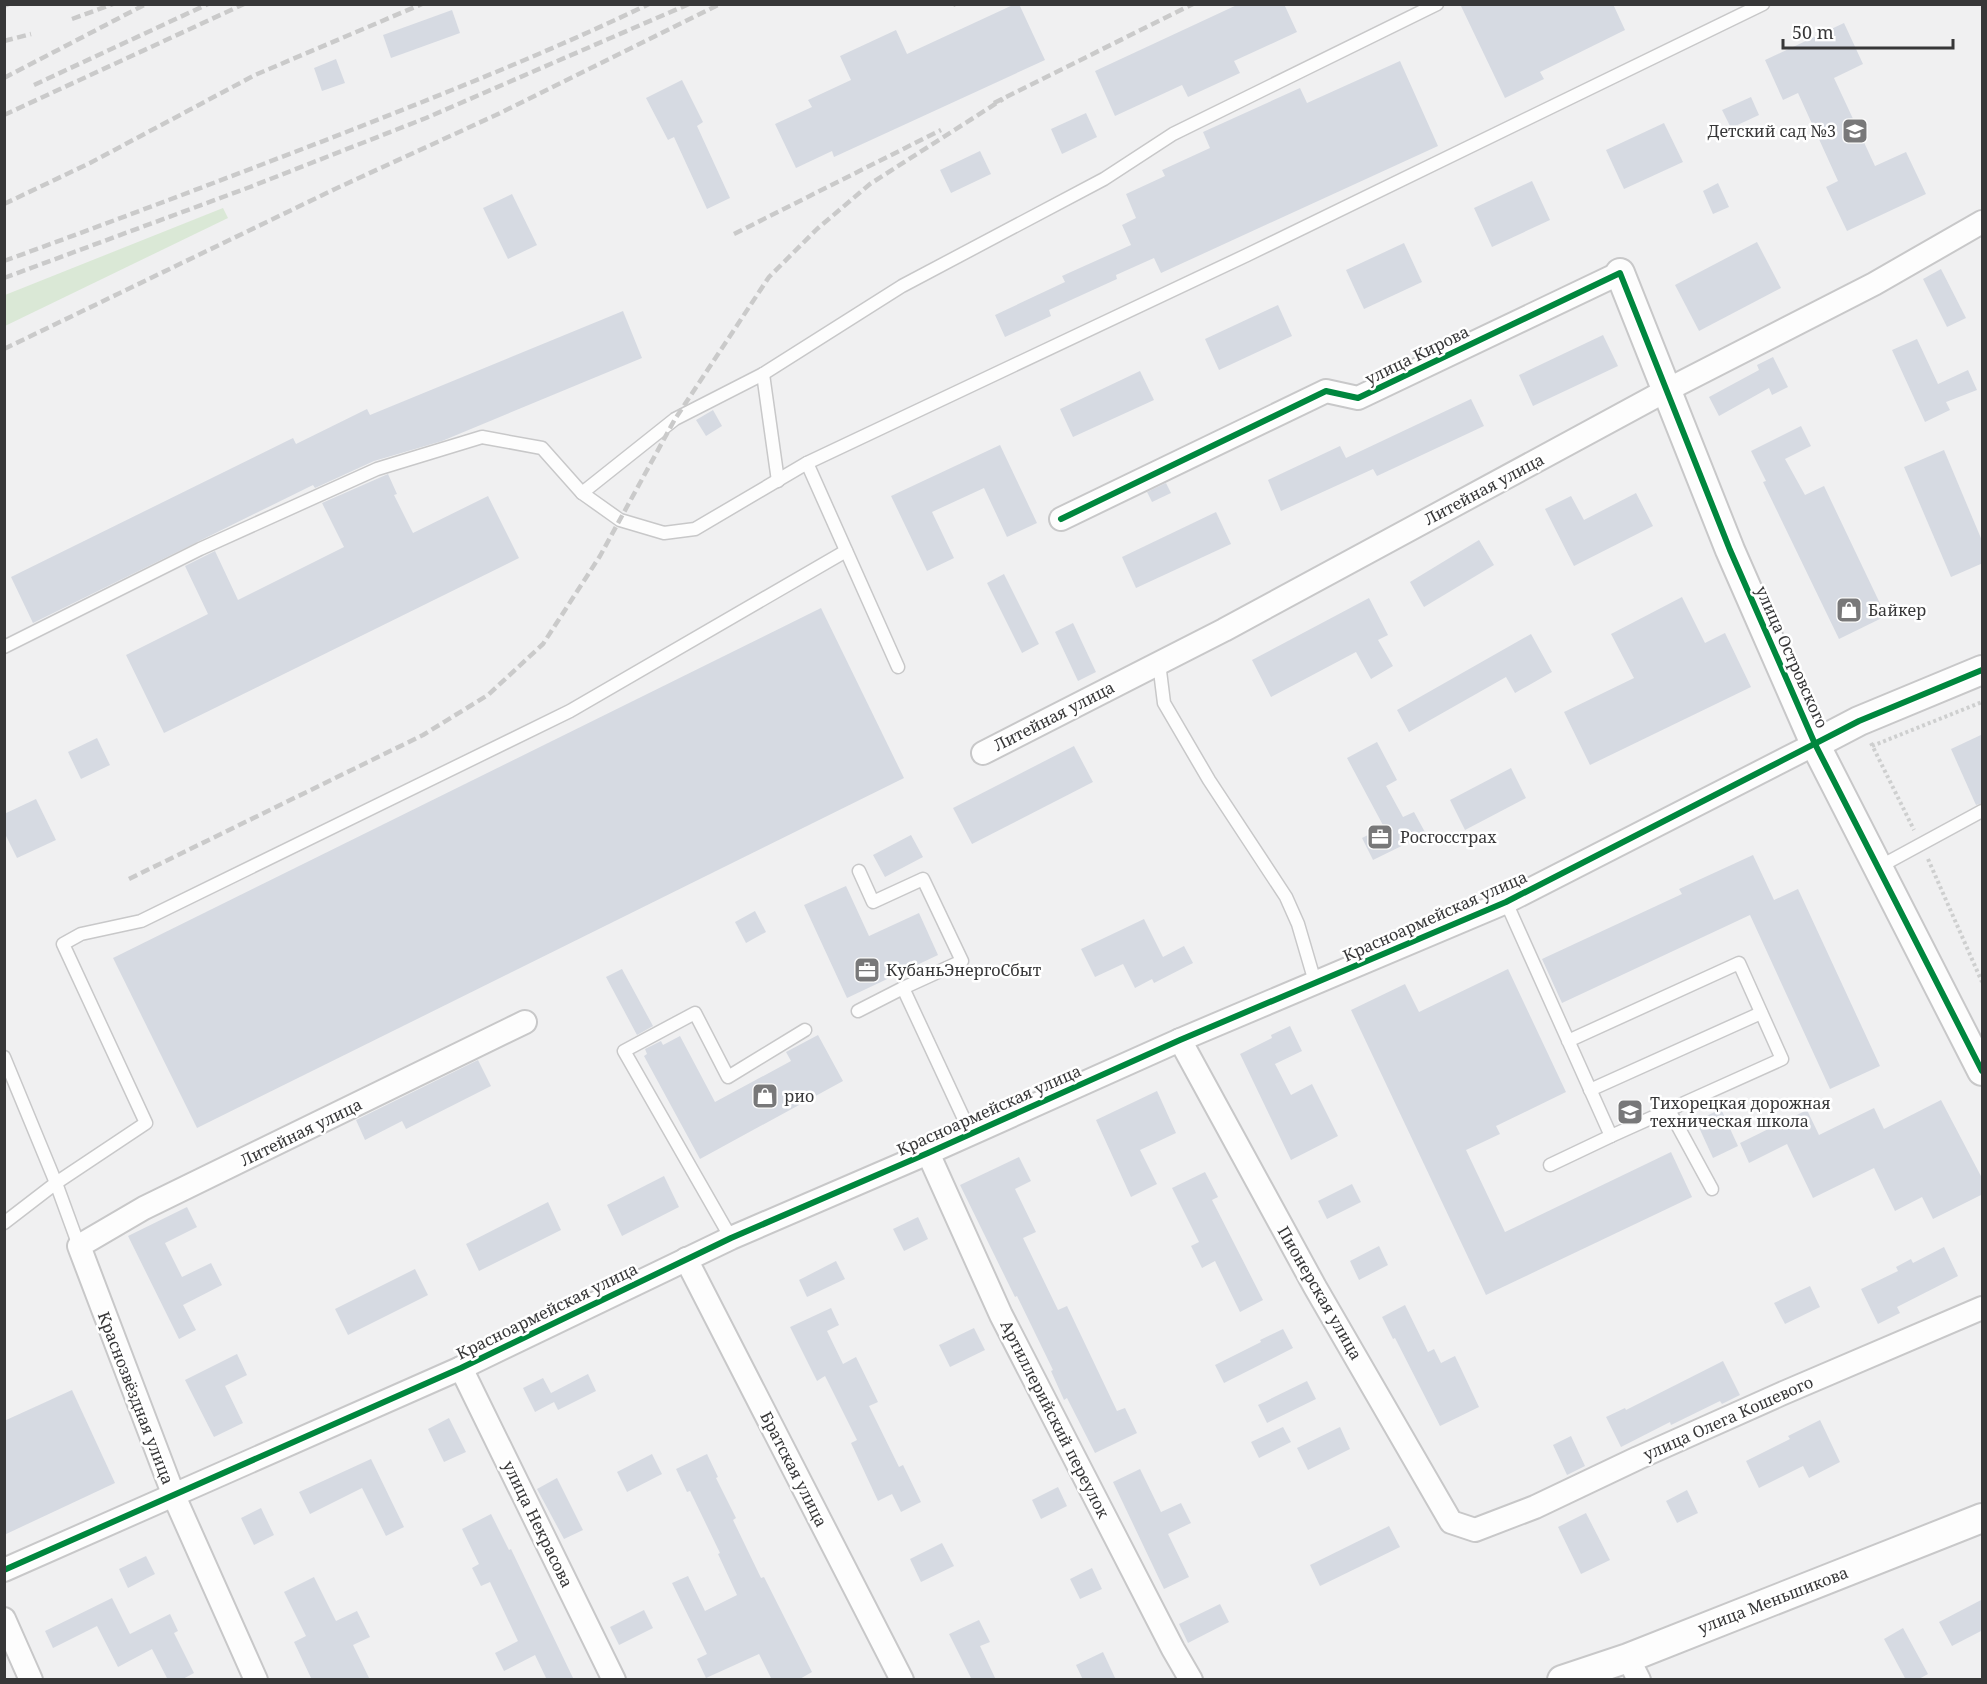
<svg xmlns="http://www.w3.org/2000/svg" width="1987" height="1684" font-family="'Noto Serif',serif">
  <rect width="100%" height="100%" fill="#f0f0f1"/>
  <polygon fill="#dae8d6" points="223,208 228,218 5,326 5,295"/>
  <g fill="#d6dae2">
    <polygon points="1015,4 1019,4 1045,60 834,157 832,151 796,168 775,124 812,107 808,100 851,80 840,56 896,30 907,54"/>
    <polygon points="1239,4 1284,4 1297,32 1234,61 1240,73 1188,97 1182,85 1115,116 1095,71"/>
    <polygon points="1460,4 1613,4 1625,30 1540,72 1544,79 1505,98"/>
    <polygon points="452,10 460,33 391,58 383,35"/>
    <polygon points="1844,23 1863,64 1834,78 1875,166 1906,152 1926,194 1847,231 1826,187 1838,181 1798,93 1783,100 1765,60"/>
    <polygon points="336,59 345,83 322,91 314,68"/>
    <polygon points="1400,61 1438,146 1161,273 1154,258 1116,275 1117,279 1049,310 1051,316 1005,337 995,315 1065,282 1062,276 1131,245 1122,225 1136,218 1126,194 1165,176 1162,170 1210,148 1203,132 1300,88 1307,103"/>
    <polygon points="682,80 703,122 697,126 730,198 707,209 674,137 668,140 646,98"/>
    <polygon points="1751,97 1759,115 1731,128 1722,110"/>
    <polygon points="1086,113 1097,137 1062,154 1051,129"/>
    <polygon points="1664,123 1683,162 1624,189 1606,150"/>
    <polygon points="980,151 991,174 951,193 940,170"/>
    <polygon points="1532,181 1550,220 1492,247 1474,208"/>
    <polygon points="1718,183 1729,207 1713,214 1703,191"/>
    <polygon points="512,194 537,245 508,259 483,208"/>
    <polygon points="1757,242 1781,288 1699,331 1675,285"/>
    <polygon points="1404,243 1422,282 1364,309 1346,270"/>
    <polygon points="1941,269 1966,318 1947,327 1923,279"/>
    <polygon points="1278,305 1292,336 1219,370 1205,339"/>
    <polygon points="623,311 642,358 442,441 374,461 315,488 313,485 33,623 11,577 293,438 296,444 367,409 370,415"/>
    <polygon points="1603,335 1618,366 1533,406 1519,375"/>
    <polygon points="1917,339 1938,384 1968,370 1977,390 1946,402 1950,410 1925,422 1892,350"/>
    <polygon points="1773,357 1788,387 1772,395 1769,388 1719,416 1709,397 1759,370 1757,365"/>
    <polygon points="1140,371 1154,400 1073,437 1060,409"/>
    <polygon points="1471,399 1484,426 1377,476 1373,469 1281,511 1268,480 1340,446 1346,458"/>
    <polygon points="713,410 722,426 706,436 696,420"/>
    <polygon points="1801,426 1811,446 1785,459 1805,495 1824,486 1886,616 1839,639 1763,482 1766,481 1751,451"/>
    <polygon points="1000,445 1037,523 1007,537 984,488 932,512 954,558 927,571 891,496"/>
    <polygon points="1944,450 1983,543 1983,563 1951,577 1904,467"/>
    <polygon points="388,474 397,494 394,495 413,533 488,496 519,558 164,733 126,655 208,614 185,566 215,551 238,600 344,547 322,503"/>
    <polygon points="1166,483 1171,493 1152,502 1147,492"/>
    <polygon points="1636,493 1653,526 1574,566 1545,509 1571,496 1584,520"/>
    <polygon points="1216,512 1231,544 1136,588 1122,557"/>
    <polygon points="1479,540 1494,565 1424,607 1410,582"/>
    <polygon points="1004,574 1039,644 1022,653 987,583"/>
    <polygon points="1682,597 1705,643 1725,633 1751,687 1590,765 1564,712 1634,678 1611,634"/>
    <polygon points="1369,598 1388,635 1378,640 1393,666 1371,679 1356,652 1271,697 1252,660"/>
    <polygon points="821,608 904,778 197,1128 113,958"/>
    <polygon points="1073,623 1096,672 1078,681 1055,632"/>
    <polygon points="1531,634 1552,672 1515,693 1506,677 1409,732 1397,710"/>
    <polygon points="1983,734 1983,803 1976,805 1951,749"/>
    <polygon points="97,738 110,765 81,779 68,752"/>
    <polygon points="1377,742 1397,780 1386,786 1403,817 1414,812 1426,834 1373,860 1362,838 1384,827 1347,758"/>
    <polygon points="1074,746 1093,782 972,844 953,808"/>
    <polygon points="1511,768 1526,798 1465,830 1450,800"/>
    <polygon points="36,799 56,840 17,858 4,832 4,814"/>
    <polygon points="911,835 923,857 885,877 873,855"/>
    <polygon points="1753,855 1774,900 1798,889 1880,1066 1830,1089 1750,915 1562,1003 1542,959 1682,894 1679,889"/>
    <polygon points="846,886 869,936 919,913 938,955 847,998 804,905"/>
    <polygon points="755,911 766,932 746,943 735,922"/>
    <polygon points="1144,919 1163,957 1184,946 1193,963 1154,983 1152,979 1135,988 1123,964 1095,977 1081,949"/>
    <polygon points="622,969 653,1026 637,1035 606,977"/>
    <polygon points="1508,969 1566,1092 1496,1126 1500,1134 1466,1150 1505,1232 1671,1152 1692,1197 1486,1295 1351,1010 1405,984 1419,1012"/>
    <polygon points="1290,1026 1302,1051 1275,1064 1291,1095 1312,1084 1338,1136 1291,1160 1240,1054 1272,1038 1271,1035"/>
    <polygon points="818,1035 843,1081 700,1159 644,1056 647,1054 645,1049 661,1041 663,1045 680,1036 715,1102 791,1061 786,1052"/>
    <polygon points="478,1060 491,1086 406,1129 402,1121 365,1140 356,1120"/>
    <polygon points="1157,1091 1176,1133 1140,1150 1157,1184 1131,1197 1096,1120"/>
    <polygon points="1941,1100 1983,1180 1983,1194 1933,1219 1922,1197 1895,1211 1874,1168 1813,1198 1787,1144 1749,1163 1740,1143 1807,1110 1819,1135 1874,1108 1884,1129"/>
    <polygon points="1721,1109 1738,1146 1713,1158 1696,1121"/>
    <polygon points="1019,1157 1031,1181 1015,1189 1036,1232 1023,1238 1058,1310 1067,1306 1117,1411 1125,1408 1137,1433 1095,1453 1067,1398 1064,1400 1051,1371 1053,1370 1017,1296 1015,1297 960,1185"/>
    <polygon points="1205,1172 1218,1197 1212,1200 1263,1300 1240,1312 1215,1261 1202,1268 1191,1246 1199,1242 1172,1188"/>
    <polygon points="664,1176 679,1207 622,1236 607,1205"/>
    <polygon points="1352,1184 1361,1202 1327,1219 1318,1201"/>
    <polygon points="548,1202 561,1230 479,1271 466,1244"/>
    <polygon points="187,1207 197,1227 165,1243 182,1277 211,1263 222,1285 183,1305 196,1330 179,1339 128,1236"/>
    <polygon points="918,1217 928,1239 904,1251 893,1229"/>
    <polygon points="1379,1246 1388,1265 1359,1280 1350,1261"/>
    <polygon points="1944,1247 1958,1276 1897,1307 1900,1313 1878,1324 1861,1289 1898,1271 1896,1267 1911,1259 1913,1263"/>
    <polygon points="836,1261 845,1279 807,1297 799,1280"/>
    <polygon points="415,1269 428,1295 348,1335 335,1309"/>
    <polygon points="1810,1286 1820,1307 1785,1324 1774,1303"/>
    <polygon points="1405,1305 1428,1352 1434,1349 1441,1363 1455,1356 1479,1407 1440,1426 1395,1338 1393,1339 1382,1317"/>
    <polygon points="831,1308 839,1325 827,1331 843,1364 856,1357 878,1402 869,1406 899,1467 903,1465 921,1502 901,1512 892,1494 878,1501 851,1443 857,1440 825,1376 817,1381 790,1327"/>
    <polygon points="974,1328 985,1350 950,1367 939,1345"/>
    <polygon points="1283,1329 1293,1348 1224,1383 1215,1365 1261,1342 1260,1340"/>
    <polygon points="237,1354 247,1375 225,1386 243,1423 214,1437 185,1380"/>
    <polygon points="1723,1361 1740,1395 1722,1404 1720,1401 1671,1425 1670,1422 1621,1447 1606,1417 1625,1408 1626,1410"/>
    <polygon points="588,1374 596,1391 558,1410 554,1402 535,1412 523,1388 543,1378 551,1393"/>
    <polygon points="1307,1381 1316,1399 1267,1423 1258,1405"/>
    <polygon points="72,1390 115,1483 4,1535 4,1421"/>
    <polygon points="449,1418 466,1452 444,1462 428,1429"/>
    <polygon points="1820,1420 1840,1462 1809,1478 1803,1466 1759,1488 1746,1461 1790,1439 1788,1436"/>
    <polygon points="1283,1427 1291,1442 1259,1458 1251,1442"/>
    <polygon points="1340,1427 1350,1449 1308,1470 1297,1448"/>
    <polygon points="1571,1436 1585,1466 1567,1475 1553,1445"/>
    <polygon points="652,1454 662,1474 627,1492 617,1472"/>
    <polygon points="707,1454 718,1477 716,1478 736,1518 733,1520 761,1578 764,1577 812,1672 798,1680 772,1680 759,1654 706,1678 697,1659 707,1654 672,1583 688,1576 705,1611 737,1595 718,1554 720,1553 690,1491 687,1492 676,1469"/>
    <polygon points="371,1459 404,1527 386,1536 362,1488 310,1514 299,1492"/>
    <polygon points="1140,1469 1161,1512 1181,1503 1191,1523 1168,1534 1189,1577 1164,1589 1113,1482"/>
    <polygon points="557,1478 583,1530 564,1539 537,1489"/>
    <polygon points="1058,1487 1067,1506 1041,1519 1032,1500"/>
    <polygon points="1687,1490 1698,1513 1677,1523 1666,1501"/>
    <polygon points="261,1508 274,1535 254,1545 241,1518"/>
    <polygon points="1586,1513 1610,1560 1581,1574 1558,1527"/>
    <polygon points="491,1514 509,1550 511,1549 574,1680 547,1680 535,1655 504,1671 495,1653 518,1641 490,1582 481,1586 472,1568 479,1564 462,1529"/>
    <polygon points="1389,1526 1400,1547 1320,1586 1310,1565"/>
    <polygon points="942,1543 954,1566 921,1582 910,1559"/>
    <polygon points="146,1556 155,1574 128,1588 119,1569"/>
    <polygon points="1092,1568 1102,1589 1080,1599 1070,1579"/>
    <polygon points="314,1577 336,1621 357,1611 370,1637 353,1645 370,1680 312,1680 294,1642 306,1636 284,1592"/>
    <polygon points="112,1598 130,1634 170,1614 178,1631 174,1633 194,1673 181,1680 168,1680 152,1649 118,1667 97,1626 53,1648 45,1631"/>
    <polygon points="1983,1599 1983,1630 1952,1646 1939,1622"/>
    <polygon points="1220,1604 1229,1622 1188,1643 1179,1624"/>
    <polygon points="644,1610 653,1628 619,1645 610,1627"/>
    <polygon points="979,1620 990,1642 980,1646 996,1680 972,1680 949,1634"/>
    <polygon points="1903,1628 1928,1674 1917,1680 1906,1680 1884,1639"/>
    <polygon points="1103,1652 1116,1680 1083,1680 1076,1665"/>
  </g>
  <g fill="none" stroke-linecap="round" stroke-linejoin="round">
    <g stroke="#c8c8c9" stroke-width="15">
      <g id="service">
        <polyline points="763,374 778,481"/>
        <polyline points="807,463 898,667"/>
        <polyline points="582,493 675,419 763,374 902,286 1104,179 1173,134 1437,4"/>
        <polyline points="4,647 200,549 377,469 482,437 542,448 582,493 620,520 664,533 695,529 807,463 1247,255 1763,4"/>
        <polyline points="1159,663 1164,703 1209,780 1286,897 1298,924 1315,982"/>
        <polyline points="1879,867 1982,811"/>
        <polyline points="859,871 873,902 923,879 962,961 903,988 971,1134"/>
        <polyline points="1506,902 1611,1136 1782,1059 1739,963 1568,1041"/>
        <polyline points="858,1011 903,988"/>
        <polyline points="4,1057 56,1183 79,1246"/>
        <polyline points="1590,1090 1761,1013"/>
        <polyline points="1669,1110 1712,1189"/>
        <polyline points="1550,1165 1611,1136"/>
        <polyline points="4,1223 56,1183 146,1123 63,944 81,934 141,921 570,711 846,551"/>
        <polyline points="731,1238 624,1051 695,1013 728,1077 805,1030"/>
      </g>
    </g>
    <g stroke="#c8c8c9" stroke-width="26">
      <g id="minor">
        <polyline points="1061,519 1326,391 1358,398 1620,273"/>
        <polyline points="983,753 1224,630 1667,390 1874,284 1982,222"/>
        <polyline points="1180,1040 1315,1287 1451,1522 1475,1530 1535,1507 1638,1458 1781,1394 1982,1308"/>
        <polyline points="928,1153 1001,1315 1173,1649 1191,1680"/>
        <polyline points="686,1259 902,1680"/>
        <polyline points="461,1368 614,1680"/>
        <polyline points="4,1570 461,1368 731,1238 928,1153 1180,1040 1506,902 1815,744"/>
        <polyline points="4,1619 31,1680"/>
        <polyline points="1628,1658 1639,1680"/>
        <polyline points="256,1680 174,1496 79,1246 144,1208 525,1022"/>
      </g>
    </g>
    <g stroke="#c8c8c9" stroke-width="32">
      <g id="tertiary">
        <polyline points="1620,273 1730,550 1815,744 1982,1071"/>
        <polyline points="1815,744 1859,721 1982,670"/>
        <polyline points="1562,1680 1628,1658 1982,1518"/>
      </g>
    </g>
    <g stroke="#cecfcf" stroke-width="4" stroke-dasharray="3 3" stroke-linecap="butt">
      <polyline points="1871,743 1914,830"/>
      <polyline points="1872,746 1982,702"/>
      <polyline points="1928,859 1982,982"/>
    </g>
    <use href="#service" stroke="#fdfdfd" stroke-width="12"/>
    <use href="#minor" stroke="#fdfdfd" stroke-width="22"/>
    <use href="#tertiary" stroke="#fdfdfd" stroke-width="28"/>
    <g stroke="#cacaca" stroke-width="4.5" stroke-dasharray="9 4.5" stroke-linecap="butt">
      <polyline points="953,5 955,4"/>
      <polyline points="4,6 9,4"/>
      <polyline points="72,19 113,4"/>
      <polyline points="4,41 31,34"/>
      <polyline points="4,78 146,4"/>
      <polyline points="34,85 208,4"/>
      <polyline points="994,103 1193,4"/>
      <polyline points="4,115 244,4"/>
      <polyline points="4,204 90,163 255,75 422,4"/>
      <polyline points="734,234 941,130"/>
      <path d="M4,261C114,221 222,180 331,138C438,96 545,54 649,4"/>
      <polyline points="4,278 250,187 426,118 689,4"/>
      <polyline points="4,349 335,189 496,115 720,4"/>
      <polyline points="129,879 423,735 488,695 543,644 600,556 675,419 769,277 817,229 870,184 1003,99"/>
    </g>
    <g stroke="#fff" stroke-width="10">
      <g id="cycleway">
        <polyline points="1061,519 1326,391 1358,398 1620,273 1730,550 1815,744 1982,1071"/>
        <polyline points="4,1570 461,1368 731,1238 928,1153 1180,1040 1506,902 1859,721 1982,670"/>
      </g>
    </g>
    <use href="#cycleway" stroke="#00873e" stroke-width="6"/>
  </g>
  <defs>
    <g id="school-square" transform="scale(1.35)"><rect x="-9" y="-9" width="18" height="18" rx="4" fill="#787879" stroke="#fff"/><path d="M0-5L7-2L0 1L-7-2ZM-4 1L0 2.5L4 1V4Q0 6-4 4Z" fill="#fff"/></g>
    <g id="shop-square" transform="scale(1.35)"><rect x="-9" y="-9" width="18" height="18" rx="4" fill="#787879" stroke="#fff"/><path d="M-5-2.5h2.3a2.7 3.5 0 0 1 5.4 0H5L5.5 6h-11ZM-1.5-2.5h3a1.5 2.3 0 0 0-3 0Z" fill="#fff"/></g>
    <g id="office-square" transform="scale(1.35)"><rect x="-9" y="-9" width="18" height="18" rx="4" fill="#787879" stroke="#fff"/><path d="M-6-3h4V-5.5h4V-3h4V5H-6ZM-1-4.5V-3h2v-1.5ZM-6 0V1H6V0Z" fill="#fff"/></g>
    <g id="university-square" transform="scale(1.35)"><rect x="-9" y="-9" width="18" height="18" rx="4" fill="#787879" stroke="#fff"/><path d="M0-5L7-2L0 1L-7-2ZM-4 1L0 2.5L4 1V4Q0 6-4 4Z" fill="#fff"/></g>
  </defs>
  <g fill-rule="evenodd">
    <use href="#school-square" x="1855" y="131"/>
    <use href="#shop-square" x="1849" y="610"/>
    <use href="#office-square" x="1380" y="837"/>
    <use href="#office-square" x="867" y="970"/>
    <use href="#shop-square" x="765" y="1096"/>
    <use href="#university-square" x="1630" y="1112"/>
  </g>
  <g text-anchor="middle" stroke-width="5" stroke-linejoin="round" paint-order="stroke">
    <g font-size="16" fill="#373738" stroke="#fff" text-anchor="start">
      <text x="1836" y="137" text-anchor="end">Детский сад №3</text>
      <text x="1868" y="616">Байкер</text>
      <text x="1400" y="843">Росгосстрах</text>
      <text x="886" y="976">КубаньЭнергоСбыт</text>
      <text x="784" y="1102">рио</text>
      <text x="1650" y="1109">Тихорецкая дорожная<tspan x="1650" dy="18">техническая школа</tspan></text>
    </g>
    <g font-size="16" fill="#373738" stroke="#fff">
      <text transform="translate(1417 355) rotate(-26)" y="6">улица Кирова</text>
      <text transform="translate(1484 489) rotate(-28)" y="6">Литейная улица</text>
      <text transform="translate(1792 657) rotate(66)" y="6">улица Островского</text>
      <text transform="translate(1054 716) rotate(-27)" y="6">Литейная улица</text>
      <text transform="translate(1435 916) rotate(-24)" y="6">Красноармейская улица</text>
      <text transform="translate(989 1110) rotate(-24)" y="6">Красноармейская улица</text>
      <text transform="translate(301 1132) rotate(-26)" y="6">Литейная улица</text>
      <text transform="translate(1320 1293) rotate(60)" y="6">Пионерская улица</text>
      <text transform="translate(547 1311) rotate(-26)" y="6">Красноармейская улица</text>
      <text transform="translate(136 1398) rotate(69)" y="6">Краснозвёздная улица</text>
      <text transform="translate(1728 1418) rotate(-24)" y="6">улица Олега Кошевого</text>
      <text transform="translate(1055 1419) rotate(63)" y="6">Артиллерийский переулок</text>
      <text transform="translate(794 1469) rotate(63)" y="6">Братская улица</text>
      <text transform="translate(538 1524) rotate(64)" y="6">улица Некрасова</text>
      <text transform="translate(1773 1600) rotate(-21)" y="6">улица Меньшикова</text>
    </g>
  </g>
  <rect width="1987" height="1684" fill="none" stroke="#373738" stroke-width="12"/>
  <path d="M1783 39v9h170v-9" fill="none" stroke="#373738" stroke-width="3"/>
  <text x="1792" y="39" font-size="18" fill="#373738" stroke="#ffffff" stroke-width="4.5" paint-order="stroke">50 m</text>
</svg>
